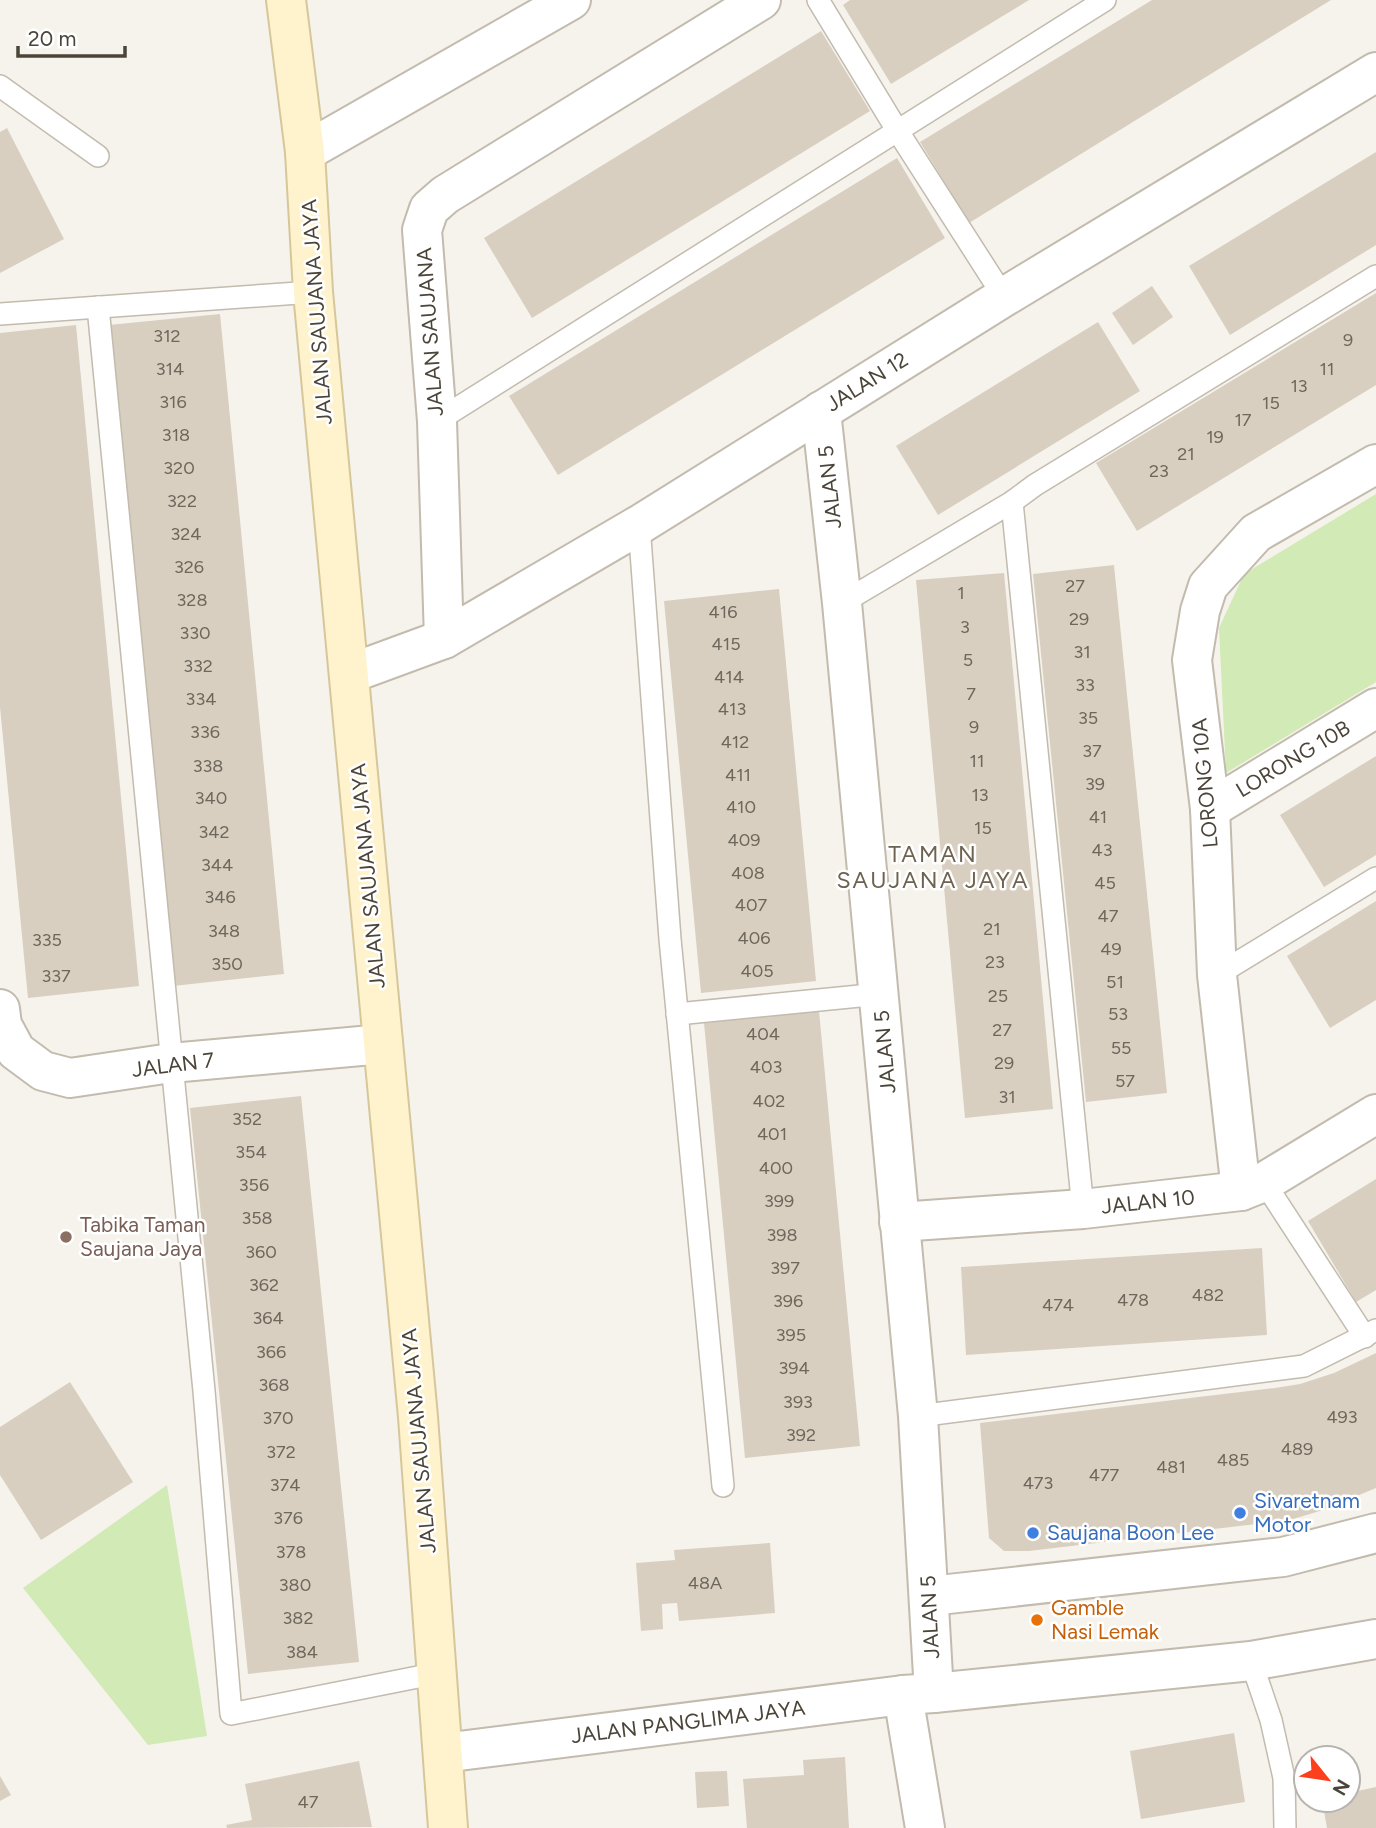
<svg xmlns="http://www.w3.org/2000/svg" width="1376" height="1828" font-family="Figtree,sans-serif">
  <rect width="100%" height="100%" fill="#f6f3ec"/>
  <g fill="#d2eab5">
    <polygon points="1376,494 1376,682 1226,773 1219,628 1244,574"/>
    <polygon points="167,1485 207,1736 148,1745 23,1588"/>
  </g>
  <g fill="#d8cfc1">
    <polygon points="850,0 1029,0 891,84 843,5"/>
    <polygon points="1152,0 1331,0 969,223 920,142"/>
    <polygon points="821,31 870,111 532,318 484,238"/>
    <polygon points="7,128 64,239 0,273 0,132"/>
    <polygon points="1376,152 1376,245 1230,335 1189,266"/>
    <polygon points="897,158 945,238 558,475 509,396"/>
    <polygon points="1152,286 1173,317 1133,345 1112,313"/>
    <polygon points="1376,293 1376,385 1137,531 1096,463"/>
    <polygon points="220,314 284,974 173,986 109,325"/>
    <polygon points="1098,322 1140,391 938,515 896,446"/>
    <polygon points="76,325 139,986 28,998 0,707 0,333"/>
    <polygon points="1114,565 1167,1093 1086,1102 1033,574"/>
    <polygon points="1004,573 1053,1109 965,1118 916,580"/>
    <polygon points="779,589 816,981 701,993 664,601"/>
    <polygon points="1376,756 1376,855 1324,887 1280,815"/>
    <polygon points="1376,901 1376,1000 1330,1028 1287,956"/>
    <polygon points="819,1011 860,1446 745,1458 704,1023"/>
    <polygon points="301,1096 359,1662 248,1674 190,1108"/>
    <polygon points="1376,1179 1376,1290 1356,1302 1308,1221"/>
    <polygon points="1262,1248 1267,1335 966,1355 961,1267"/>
    <polygon points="1376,1353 1376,1488 1323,1510 1290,1520 1029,1551 1004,1551 989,1538 980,1423 1275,1388 1300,1384 1334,1373"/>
    <polygon points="70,1382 133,1482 41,1540 0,1475 0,1427"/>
    <polygon points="770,1543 775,1613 679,1621 677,1603 662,1604 663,1629 641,1631 636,1563 675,1560 674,1550"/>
    <polygon points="1234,1733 1245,1802 1141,1819 1130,1751"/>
    <polygon points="845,1757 849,1828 747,1828 743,1779 804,1775 803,1760"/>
    <polygon points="359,1761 372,1827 227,1828 226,1825 252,1820 245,1784"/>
    <polygon points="727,1771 729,1806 697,1808 695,1772"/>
    <polygon points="0,1776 11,1795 0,1801"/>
    <polygon points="1376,1787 1376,1828 1327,1828 1322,1800 1348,1800 1348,1793"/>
  </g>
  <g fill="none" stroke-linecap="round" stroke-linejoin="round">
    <g stroke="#c2bbae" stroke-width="24">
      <g id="service">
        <polyline points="818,0 897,130 1004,297"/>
        <polyline points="0,86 98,156"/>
        <polyline points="98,307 204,1391 231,1714 438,1673"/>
        <polyline points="0,314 313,292"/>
        <polyline points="437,421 1105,0"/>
        <polyline points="1012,502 1083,1209"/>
        <polyline points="639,525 670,939 723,1486"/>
        <polyline points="842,603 1012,502 1035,485 1376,276"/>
        <polyline points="1217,975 1376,878"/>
        <polyline points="677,1014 880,994"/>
        <polyline points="1264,1182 1365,1337"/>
        <polyline points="918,1416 1304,1366 1376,1330"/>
        <polyline points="1251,1661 1271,1720 1284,1778 1285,1828"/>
      </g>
    </g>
    <g stroke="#c2bbae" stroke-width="42">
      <g id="minor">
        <polyline points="821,411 842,603 918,1416 934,1693"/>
        <polyline points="444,639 437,421 422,230 429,209 445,195 761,0"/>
        <polyline points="349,674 444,639 639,525 1004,297 1376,72"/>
        <polyline points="1210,809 1376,708"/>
        <polyline points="0,1009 2,1025 16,1051 43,1071 70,1078 171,1063 383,1044"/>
        <polyline points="1241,1191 1217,975 1210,809 1192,660 1200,611 1208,586 1256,533 1376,464"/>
        <polyline points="899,1222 1083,1209 1241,1191 1264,1182 1376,1114"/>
        <polyline points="930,1596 1283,1557 1376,1533"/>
        <polyline points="903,1695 925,1828"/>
        <polyline points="443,1753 903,1695 934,1693 1251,1661 1376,1639"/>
      </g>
    </g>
    <g stroke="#c2bbae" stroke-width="42">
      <polyline id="tertiary" points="305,152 571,0"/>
    </g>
    <g stroke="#d6c79b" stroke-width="42">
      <polyline id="secondary" points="286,0 305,152 313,292 418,1417 448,1828"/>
    </g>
    <use href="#service" stroke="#fff" stroke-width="21"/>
    <use href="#minor" stroke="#fff" stroke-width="38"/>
    <use href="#tertiary" stroke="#fff" stroke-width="38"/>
    <use href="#secondary" stroke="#fff3cd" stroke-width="38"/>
  </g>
  <circle fill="#8d6e63" stroke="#fff" stroke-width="2.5" cx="66" cy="1237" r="7"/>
  <g fill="#3f7fe0" stroke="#fff" stroke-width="2.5">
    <circle cx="1240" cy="1513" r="7"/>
    <circle cx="1033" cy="1533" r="7"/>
  </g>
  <circle fill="#e8710a" stroke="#fff" stroke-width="2.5" cx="1037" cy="1620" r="7"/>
  <g text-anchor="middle" stroke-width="5" stroke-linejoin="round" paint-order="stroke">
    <g font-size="18" fill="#6e675b">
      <text x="167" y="342">312</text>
      <text x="1348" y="346">9</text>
      <text x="170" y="375">314</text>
      <text x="1327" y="375">11</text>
      <text x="1299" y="392">13</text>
      <text x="173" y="408">316</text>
      <text x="1271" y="409">15</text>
      <text x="1243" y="426">17</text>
      <text x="176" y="441">318</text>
      <text x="1215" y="443">19</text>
      <text x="1186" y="460">21</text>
      <text x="179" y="474">320</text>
      <text x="1159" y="477">23</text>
      <text x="182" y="507">322</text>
      <text x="186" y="540">324</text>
      <text x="189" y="573">326</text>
      <text x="1075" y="592">27</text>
      <text x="961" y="599">1</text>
      <text x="192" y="606">328</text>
      <text x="723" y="618">416</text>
      <text x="1079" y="625">29</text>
      <text x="965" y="633">3</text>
      <text x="195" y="639">330</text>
      <text x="726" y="650">415</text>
      <text x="1082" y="658">31</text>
      <text x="968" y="666">5</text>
      <text x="198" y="672">332</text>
      <text x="729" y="683">414</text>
      <text x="1085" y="691">33</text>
      <text x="971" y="700">7</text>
      <text x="201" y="705">334</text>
      <text x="732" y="715">413</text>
      <text x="1088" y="724">35</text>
      <text x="974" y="733">9</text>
      <text x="205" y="738">336</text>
      <text x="735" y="748">412</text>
      <text x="1092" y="757">37</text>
      <text x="977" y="767">11</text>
      <text x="208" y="772">338</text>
      <text x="738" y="781">411</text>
      <text x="1095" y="790">39</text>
      <text x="980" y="801">13</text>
      <text x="211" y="804">340</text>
      <text x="741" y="813">410</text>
      <text x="1098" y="823">41</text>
      <text x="983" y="834">15</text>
      <text x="214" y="838">342</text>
      <text x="744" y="846">409</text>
      <text x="1102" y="856">43</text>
      <text x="217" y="871">344</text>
      <text x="748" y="879">408</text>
      <text x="1105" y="889">45</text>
      <text x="220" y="903">346</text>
      <text x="751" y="911">407</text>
      <text x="1108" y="922">47</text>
      <text x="992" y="935">21</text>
      <text x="224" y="937">348</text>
      <text x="754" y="944">406</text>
      <text x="47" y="946">335</text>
      <text x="1111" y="955">49</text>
      <text x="995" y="968">23</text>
      <text x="227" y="970">350</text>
      <text x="757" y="977">405</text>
      <text x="56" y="982">337</text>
      <text x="1115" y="988">51</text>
      <text x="998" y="1002">25</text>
      <text x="1118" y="1020">53</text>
      <text x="1002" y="1036">27</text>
      <text x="763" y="1040">404</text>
      <text x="1121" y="1054">55</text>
      <text x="1004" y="1069">29</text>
      <text x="766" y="1073">403</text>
      <text x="1125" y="1087">57</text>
      <text x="1007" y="1103">31</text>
      <text x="769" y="1107">402</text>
      <text x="247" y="1125">352</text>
      <text x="772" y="1140">401</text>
      <text x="251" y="1158">354</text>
      <text x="776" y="1174">400</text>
      <text x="254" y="1191">356</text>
      <text x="779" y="1207">399</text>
      <text x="257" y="1224">358</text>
      <text x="782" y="1241">398</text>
      <text x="261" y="1258">360</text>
      <text x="785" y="1274">397</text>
      <text x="264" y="1291">362</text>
      <text x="1208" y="1301">482</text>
      <text x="1133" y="1306">478</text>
      <text x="788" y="1307">396</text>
      <text x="1058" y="1311">474</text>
      <text x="268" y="1324">364</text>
      <text x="791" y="1341">395</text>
      <text x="271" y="1358">366</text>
      <text x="794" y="1374">394</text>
      <text x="274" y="1391">368</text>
      <text x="798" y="1408">393</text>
      <text x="1342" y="1423">493</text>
      <text x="278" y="1424">370</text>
      <text x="801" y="1441">392</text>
      <text x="1297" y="1455">489</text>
      <text x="281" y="1458">372</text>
      <text x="1233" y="1466">485</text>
      <text x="1171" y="1473">481</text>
      <text x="1104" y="1481">477</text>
      <text x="1038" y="1489">473</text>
      <text x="285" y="1491">374</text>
      <text x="288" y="1524">376</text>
      <text x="291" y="1558">378</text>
      <text x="705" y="1589">48A</text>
      <text x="295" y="1591">380</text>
      <text x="298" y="1624">382</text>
      <text x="302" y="1658">384</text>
      <text x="308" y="1808">47</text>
    </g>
    <g font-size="21" fill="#4b4439" stroke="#fff">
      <text transform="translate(317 312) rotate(-94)" y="7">JALAN SAUJANA JAYA</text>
      <text transform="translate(430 332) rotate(-94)" y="7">JALAN SAUJANA</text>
      <text transform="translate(867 382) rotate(-32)" y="7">JALAN 12</text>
      <text transform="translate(830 487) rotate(-96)" y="7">JALAN 5</text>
      <text transform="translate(1293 759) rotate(-31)" y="7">LORONG 10B</text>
      <text transform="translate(1205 783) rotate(-95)" y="7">LORONG 10A</text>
      <text transform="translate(368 876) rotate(-95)" y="7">JALAN SAUJANA JAYA</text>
      <text transform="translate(885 1052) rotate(-95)" y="7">JALAN 5</text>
      <text transform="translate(173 1065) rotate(-7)" y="7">JALAN 7</text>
      <text transform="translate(1148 1202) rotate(-6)" y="7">JALAN 10</text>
      <text transform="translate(419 1441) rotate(-95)" y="7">JALAN SAUJANA JAYA</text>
      <text transform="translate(930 1617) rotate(-93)" y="7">JALAN 5</text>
      <text transform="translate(688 1722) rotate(-7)" y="7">JALAN PANGLIMA JAYA</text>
    </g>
    <g font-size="21" fill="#785e54" stroke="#fff" text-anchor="start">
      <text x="80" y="1232">Tabika Taman<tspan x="80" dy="24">Saujana Jaya</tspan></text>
    </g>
    <g font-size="21" fill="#366cbe" stroke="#fff" text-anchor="start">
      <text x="1254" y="1508">Sivaretnam<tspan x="1254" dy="24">Motor</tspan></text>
      <text x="1047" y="1540">Saujana Boon Lee</text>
    </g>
    <g font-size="21" fill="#c56008" stroke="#fff" text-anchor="start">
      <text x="1051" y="1615">Gamble<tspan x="1051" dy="24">Nasi Lemak</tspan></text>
    </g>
    <g font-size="23" letter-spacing="2" fill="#6e6250" stroke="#fff">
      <text x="933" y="862">TAMAN<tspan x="933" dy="26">SAUJANA JAYA</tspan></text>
    </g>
  </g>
  <g transform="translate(1327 1779) rotate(120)"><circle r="33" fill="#ffffff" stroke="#b7b4b0" stroke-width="2"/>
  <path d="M0-5L12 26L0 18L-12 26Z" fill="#fc3f1d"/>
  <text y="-10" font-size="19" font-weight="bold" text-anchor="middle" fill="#4b4439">N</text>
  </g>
  <path d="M18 46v10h107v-10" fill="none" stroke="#4b4439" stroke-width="3.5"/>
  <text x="28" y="46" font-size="21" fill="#4b4439" stroke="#ffffff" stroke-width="5" paint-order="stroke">20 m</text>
</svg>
